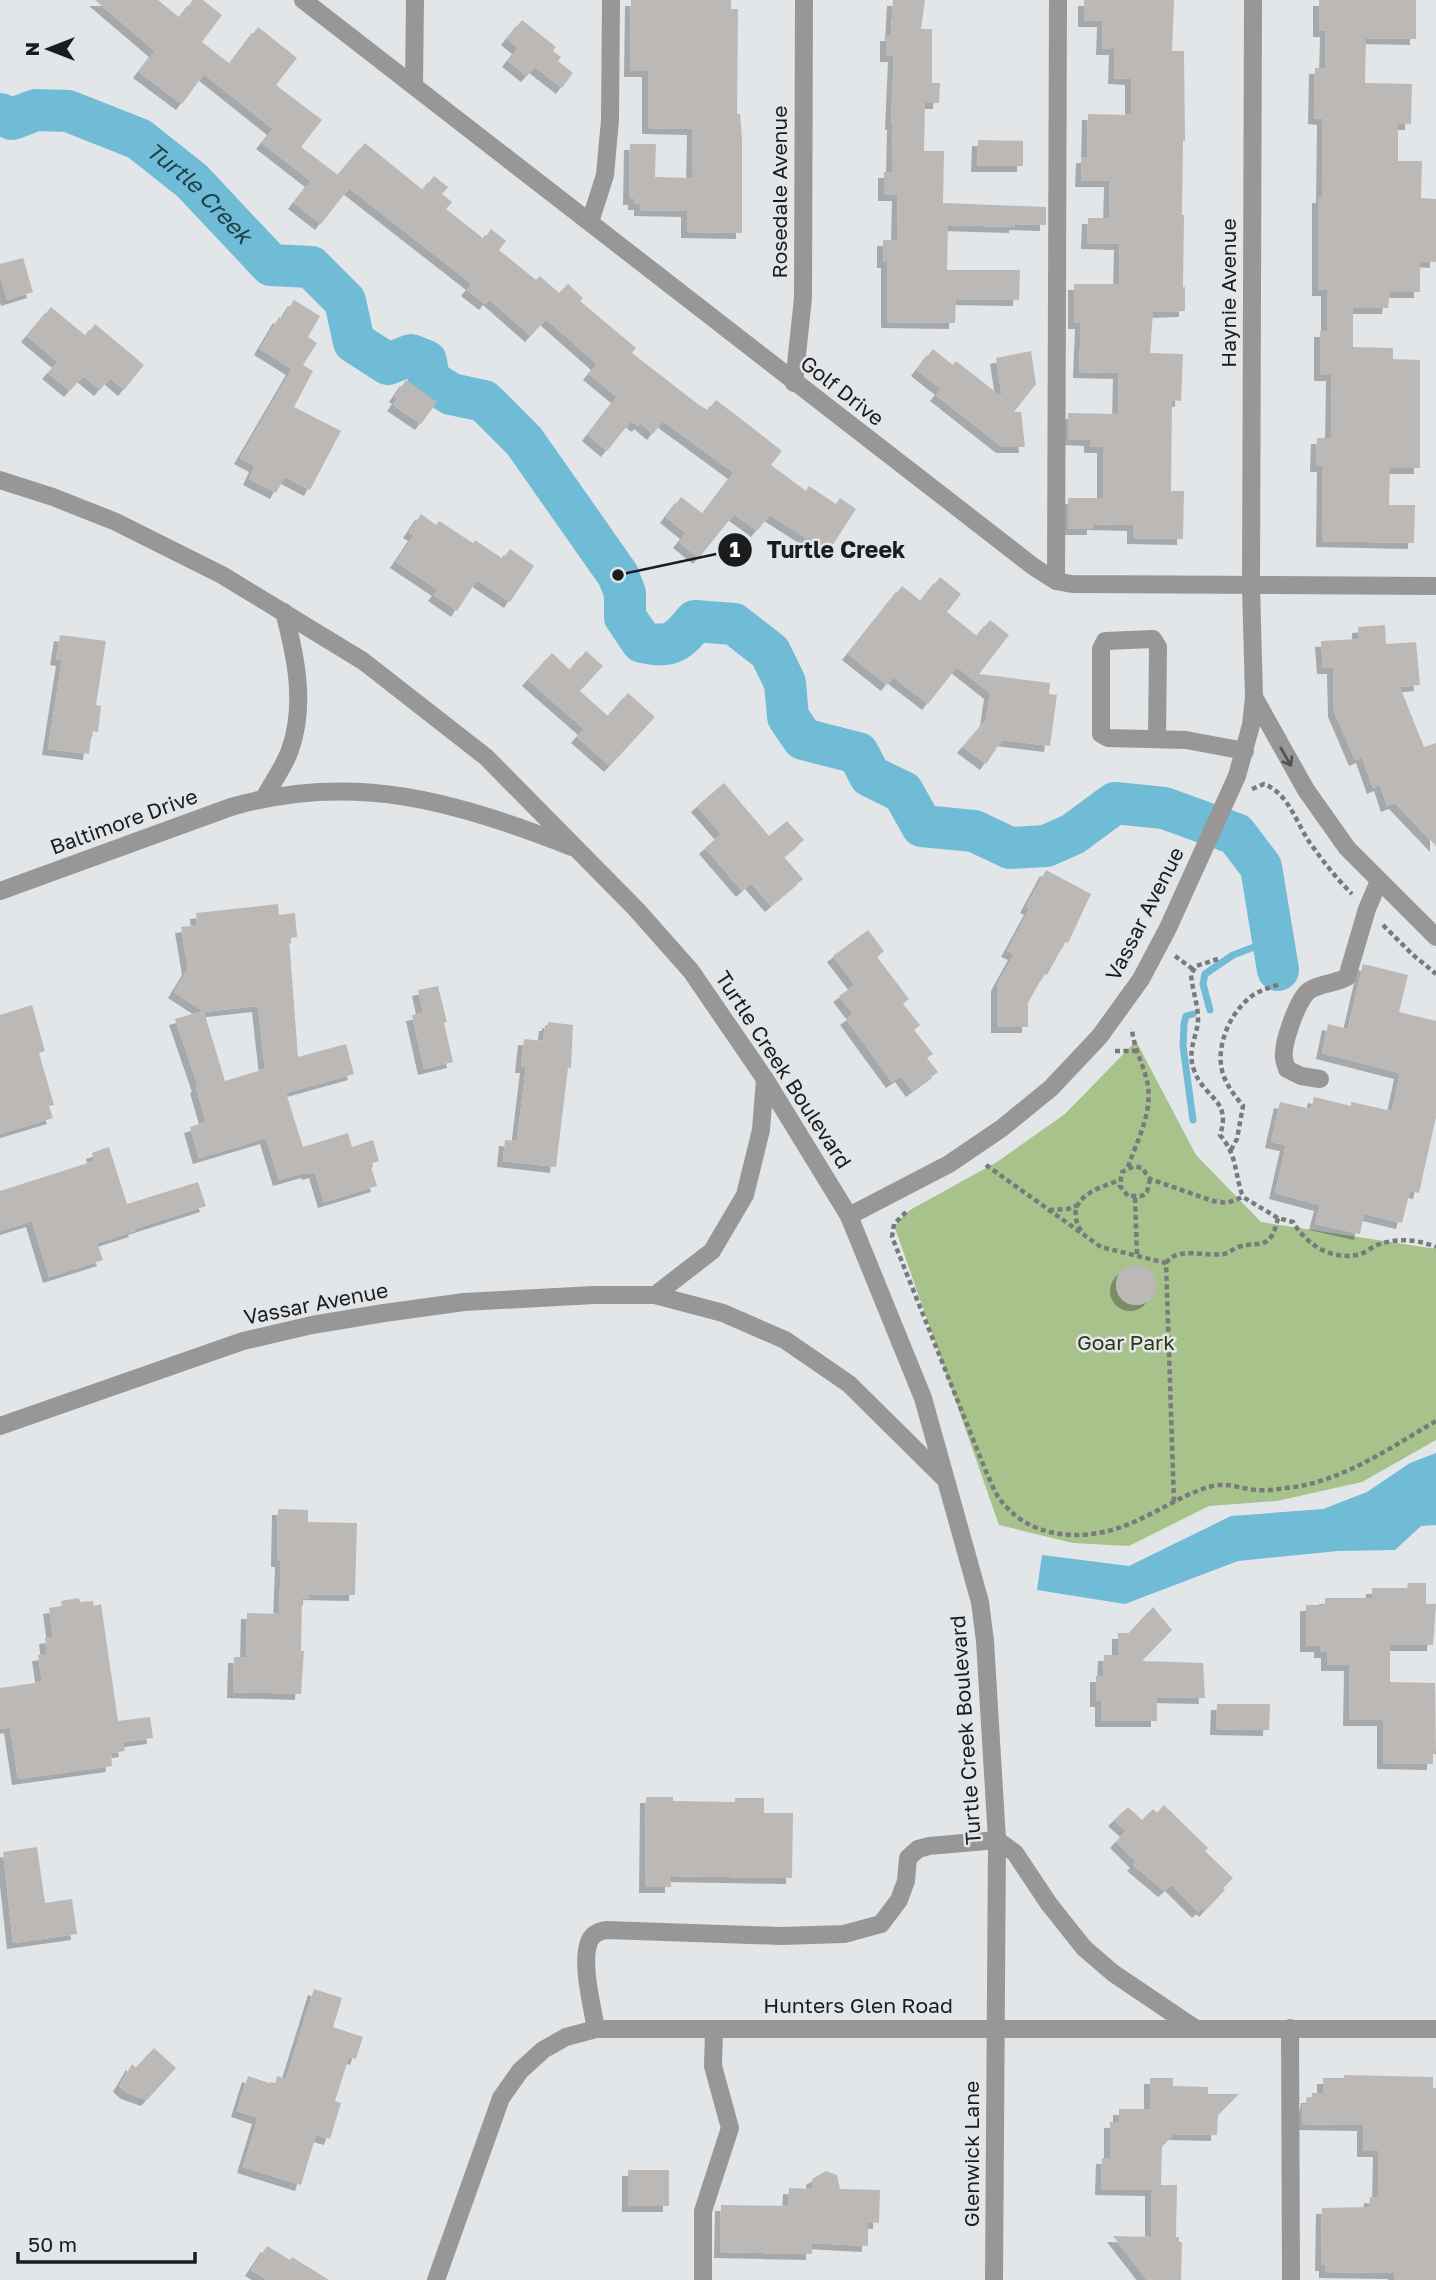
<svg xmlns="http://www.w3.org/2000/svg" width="1436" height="2280" font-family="'Golos Text',sans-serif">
  <defs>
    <filter id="shadow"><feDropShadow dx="-6" dy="6" stdDeviation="0" flood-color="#0004"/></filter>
  </defs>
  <rect width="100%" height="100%" fill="#e2e6e9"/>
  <polygon fill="#a7c28a" points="1136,1041 1196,1155 1261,1222 1436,1249 1436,1440 1362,1482 1277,1501 1209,1506 1129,1546 1073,1543 999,1525 895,1228 898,1221 910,1210 997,1162 1065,1114"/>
  <polygon fill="#70bbd5" points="1436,1453 1436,1525 1421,1526 1395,1550 1338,1551 1238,1561 1125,1604 1037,1590 1042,1555 1129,1566 1231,1516 1323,1509 1367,1492 1410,1463"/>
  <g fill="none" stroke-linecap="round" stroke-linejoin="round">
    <g stroke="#70bbd5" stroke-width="7">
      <polyline points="1210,1010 1203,984 1205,974 1233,955 1273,940"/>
      <polyline points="1193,1014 1186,1016 1184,1024 1183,1046 1193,1120"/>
    </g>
    <path stroke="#70bbd5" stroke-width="42" id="s1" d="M0,114L12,119L36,110L68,111L139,139L192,181L271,265L311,267L345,301L354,342L388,364L411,355L426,361L429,380L451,394L484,401L524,441L618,575L625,593V617L642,642C670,649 678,642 695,621L734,624L770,652L785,683L788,717L803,739L858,753L870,776L903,792L922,826L974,831L1010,848L1046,846L1073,834L1115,803L1164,808L1236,834L1261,867L1278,970"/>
  </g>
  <g fill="#bcb8b6" fill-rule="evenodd" filter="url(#shadow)">
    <polygon points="95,0 158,0 180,18 193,0 203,0 222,15 202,42 230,64 258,27 297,58 276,85 322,120 301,147 338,175 365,143 423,190 434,176 448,187 442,194 452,202 446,209 484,239 491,229 506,241 499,250 536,280 540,276 559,293 568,284 583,298 580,301 636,348 632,353 699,405 708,410 716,400 745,422 782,451 771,465 806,491 809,486 836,504 840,498 856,509 828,552 770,515 757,531 734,514 699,558 679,542 686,533 666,517 681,497 703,514 734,473 663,421 653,434 640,423 638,426 631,421 607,451 588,435 617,397 589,374 597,364 546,319 531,336 489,299 485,304 467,290 472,284 349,188 321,224 294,203 311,181 262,143 273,129 204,74 182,104 139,72 155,51"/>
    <polygon points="631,0 731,0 731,9 738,9 737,114 740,114 742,139 742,233 687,232 687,211 640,210 640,204 634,204 634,199 629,199 630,144 656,144 655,177 692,178 693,129 648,128 648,71 630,71"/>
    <polygon points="893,0 925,0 921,29 932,29 932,83 940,83 939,103 925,103 924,151 944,151 943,203 1046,207 1046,225 1015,224 1015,227 948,225 947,270 1020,270 1019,300 956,299 955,323 887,322 887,262 883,262 883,240 897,240 898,195 884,195 884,172 892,172 893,124 891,124 894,56 886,56 886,35 891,35"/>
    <polygon points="1084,0 1174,0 1172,51 1184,51 1185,141 1183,141 1182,215 1184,215 1183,287 1185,287 1185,311 1153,312 1150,353 1183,354 1181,401 1172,400 1171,491 1184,491 1183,539 1133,538 1133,525 1093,524 1093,529 1068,529 1068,498 1103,498 1103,447 1090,447 1090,440 1068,439 1068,413 1118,414 1119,373 1079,372 1081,323 1074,323 1074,284 1119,284 1120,244 1087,243 1088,218 1109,218 1110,181 1081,181 1082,157 1087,157 1088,114 1131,115 1131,79 1114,78 1115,49 1102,49 1103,21 1084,21"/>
    <polygon points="1319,0 1416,0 1416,39 1366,38 1365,83 1412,84 1411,124 1398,124 1398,161 1422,161 1421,198 1436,199 1436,262 1420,261 1420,292 1390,292 1388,308 1353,308 1353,347 1393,348 1393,359 1420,360 1420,468 1390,468 1389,505 1415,505 1414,543 1322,541 1323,466 1316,466 1317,438 1331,438 1332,375 1320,375 1320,331 1327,331 1327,290 1318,290 1318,197 1322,197 1323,119 1314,118 1315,68 1325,68 1326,31 1319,31"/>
    <polygon points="522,20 556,47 553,51 561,57 558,61 573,73 562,88 535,67 527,76 508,61 518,48 507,39"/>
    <polygon points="978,140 1023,141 1023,166 977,166"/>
    <polygon points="23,258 33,292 7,300 0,274 0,264"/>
    <polygon points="294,300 320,316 308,337 317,343 303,365 313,371 294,407 341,431 310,490 285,477 276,493 249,479 255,466 240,458 292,369 260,349 279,317 282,319"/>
    <polygon points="51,307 86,336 95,324 144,365 124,390 110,378 100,390 83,376 70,391 48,373 58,362 27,336"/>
    <polygon points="933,349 953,365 956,361 1002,397 996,358 1031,351 1036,384 1014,412 1021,412 1025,447 1002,447 936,395 941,389 917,370"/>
    <polygon points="406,380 437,402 421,424 393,405 398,398 395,396"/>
    <polygon points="421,514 436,525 439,521 473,543 475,540 503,559 510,549 534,566 510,602 477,580 457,611 434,595 438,590 396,562 414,535 409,532"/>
    <polygon points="940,577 961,594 947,612 977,636 990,620 1009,635 979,674 1050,683 1049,694 1057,695 1050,746 1002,740 986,764 963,747 986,720 990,693 957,667 928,704 893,677 887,685 848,654 902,586 921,601"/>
    <polygon points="1385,625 1386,644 1416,642 1420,685 1400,687 1424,747 1436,743 1436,846 1395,803 1387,806 1380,785 1373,788 1362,757 1355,760 1334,711 1333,668 1323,668 1321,641 1358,639 1358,627"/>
    <polygon points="60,635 106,641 96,705 101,706 98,732 92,731 89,754 48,749 62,660 56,659"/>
    <polygon points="586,651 603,666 580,691 608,716 628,693 655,717 610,766 577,737 584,729 528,680 552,653 570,670"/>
    <polygon points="724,783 769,836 787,821 804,840 784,857 803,879 771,906 751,883 742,891 705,848 721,834 697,806"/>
    <polygon points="1046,870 1091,894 1068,943 1065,942 1047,975 1044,974 1028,1003 1028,1027 997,1027 997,985 1014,954 1007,951 1030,909 1026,907"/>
    <path d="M278,904L279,915L295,913L297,937L289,938L298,1057L346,1044L354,1074L286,1093L303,1147L348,1133L352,1147L373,1140L379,1161L370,1164L377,1186L324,1202L315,1172L308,1174L307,1172L279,1180L266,1138L199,1158L190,1127L206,1122L196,1087L198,1086L175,1019L203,1011L174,992L188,969L181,927L197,925L196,913ZM258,1006L265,1069L225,1081L204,1012Z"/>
    <polygon points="868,930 884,951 877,957 909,999 903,1004 920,1025 914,1030 933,1054 927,1058 938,1072 912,1091 901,1076 892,1082 846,1019 853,1014 839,996 855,985 833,956"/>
    <polygon points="1363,964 1408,975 1399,1012 1436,1021 1436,1117 1419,1193 1410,1191 1402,1223 1364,1214 1360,1234 1315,1224 1320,1205 1275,1193 1286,1145 1271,1142 1280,1102 1311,1109 1314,1097 1351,1106 1351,1102 1392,1111 1400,1073 1322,1053 1328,1024 1348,1029"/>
    <polygon points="438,986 447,1022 444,1023 453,1062 424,1069 412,1015 423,1013 418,990"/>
    <polygon points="32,1005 45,1051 39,1053 54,1105 49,1106 53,1118 0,1134 0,1015"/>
    <polygon points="548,1022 573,1025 571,1068 568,1068 556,1167 503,1161 505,1140 517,1141 526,1067 521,1067 524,1039 543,1041 545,1025 548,1025"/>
    <polygon points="109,1147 127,1204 198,1182 206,1206 134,1229 135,1231 97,1243 103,1260 49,1277 32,1221 0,1231 0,1191 94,1161 92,1153"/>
    <circle cx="1136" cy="1285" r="20"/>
    <polygon points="278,1509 308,1510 308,1522 357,1523 355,1595 309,1594 309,1599 302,1599 301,1651 304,1651 301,1694 233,1692 234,1657 246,1657 247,1613 279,1614 281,1561 277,1561"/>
    <polygon points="1408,1583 1426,1583 1426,1604 1436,1604 1433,1645 1390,1645 1390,1682 1435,1683 1436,1754 1433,1754 1433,1764 1383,1763 1383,1720 1349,1720 1350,1665 1327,1665 1327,1652 1320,1652 1320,1646 1306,1646 1306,1605 1325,1605 1325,1598 1372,1598 1372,1588 1407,1588"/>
    <polygon points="79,1598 80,1602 93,1601 94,1606 101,1604 118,1721 150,1717 153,1738 123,1742 125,1751 111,1753 112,1766 18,1779 10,1727 0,1729 0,1688 42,1682 38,1655 47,1654 45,1638 53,1637 49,1608 62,1606 61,1601"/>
    <polygon points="1153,1607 1172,1630 1142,1661 1203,1663 1205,1698 1157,1697 1157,1721 1101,1721 1101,1701 1096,1701 1096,1676 1103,1676 1104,1655 1118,1655 1118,1633 1129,1633"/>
    <polygon points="1217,1704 1270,1704 1269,1730 1216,1729"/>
    <polygon points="646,1797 673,1797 673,1801 735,1802 735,1798 764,1798 764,1813 793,1813 792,1878 671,1876 671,1887 645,1887"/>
    <polygon points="1164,1805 1208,1848 1205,1851 1233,1878 1223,1888 1225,1890 1205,1911 1202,1908 1198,1912 1171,1885 1164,1891 1133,1865 1136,1862 1116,1842 1126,1831 1114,1820 1128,1807 1142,1820 1153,1809 1157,1813"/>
    <polygon points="37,1847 45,1903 72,1899 77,1934 13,1943 3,1852"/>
    <polygon points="314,1989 342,1998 333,2027 363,2037 356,2059 349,2057 335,2101 341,2103 330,2139 316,2135 301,2185 243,2167 258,2118 237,2111 248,2076 275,2085 277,2076 286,2079"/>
    <polygon points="154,2048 176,2068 147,2100 127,2093 119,2086 132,2064 136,2068"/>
    <polygon points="1344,2075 1433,2077 1433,2088 1436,2088 1436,2280 1394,2280 1394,2273 1325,2272 1325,2265 1321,2265 1322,2208 1369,2207 1370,2197 1378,2198 1379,2151 1363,2151 1363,2125 1302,2124 1303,2104 1306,2104 1307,2097 1312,2097 1312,2093 1323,2093 1323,2078 1344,2078"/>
    <polygon points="1150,2078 1173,2078 1173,2086 1208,2087 1208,2094 1239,2094 1218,2115 1217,2135 1174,2134 1162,2147 1161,2185 1177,2185 1176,2237 1179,2237 1179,2242 1182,2242 1181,2280 1147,2280 1113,2236 1151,2237 1151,2190 1101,2189 1102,2158 1110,2158 1110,2122 1119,2122 1119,2109 1150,2109"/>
    <rect x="628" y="2170" width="41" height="36"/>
    <polygon points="826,2171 837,2175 840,2189 880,2190 879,2223 868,2222 868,2246 812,2243 812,2254 720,2252 721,2205 788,2206 789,2188 812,2189 812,2179"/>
    <polygon points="267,2246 290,2260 292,2257 329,2280 268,2280 251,2270"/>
  </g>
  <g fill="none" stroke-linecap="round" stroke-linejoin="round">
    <g stroke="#787a7c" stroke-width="4.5" stroke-dasharray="5 3.5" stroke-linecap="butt">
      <path d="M1252,789L1264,784C1288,793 1296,822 1310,843C1323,861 1336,878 1352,894"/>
      <polyline points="1383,925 1412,954 1436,974"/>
      <polyline points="1175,956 1194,970"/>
      <path d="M1218,959L1196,966L1191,974C1192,988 1197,1002 1198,1016C1199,1035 1186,1048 1194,1070C1204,1099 1232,1099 1220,1135C1238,1156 1234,1173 1243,1197"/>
      <polyline points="1115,1051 1136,1051"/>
      <path d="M1231,1150L1237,1139L1243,1106C1235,1096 1227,1086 1223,1074C1215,1049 1228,1017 1247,1000C1256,991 1269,988 1281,984"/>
      <polyline points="986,1165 1101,1247 1166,1263 1174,1503"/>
      <path d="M1128,1167C1137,1140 1154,1111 1147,1081C1143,1063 1133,1047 1132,1028"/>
      <path d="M1150,1179L1147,1192L1142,1196H1128L1120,1186L1122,1172L1134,1166L1142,1168L1150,1179L1213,1201L1227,1203L1243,1197L1278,1218L1293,1222C1306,1244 1330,1260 1357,1255C1364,1254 1370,1248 1377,1245C1396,1238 1417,1239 1436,1247"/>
      <polyline points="1135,1198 1137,1256"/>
      <polyline points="1049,1210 1068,1209 1078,1205"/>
      <path d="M906,1212L894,1224L892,1237L987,1474C991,1482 994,1491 999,1498C1028,1539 1081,1542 1124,1526C1154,1515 1182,1494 1212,1486C1230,1482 1243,1490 1259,1490C1268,1491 1277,1489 1286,1488C1340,1483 1390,1448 1436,1421"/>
      <path d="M1081,1231C1062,1199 1097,1188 1120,1180"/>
      <path d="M1166,1263C1177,1246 1206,1257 1224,1254C1229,1253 1233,1249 1238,1247C1262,1240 1270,1252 1278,1218"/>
    </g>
    <g stroke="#999796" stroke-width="18">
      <polyline points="303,0 1034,567 1056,581 1072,584 1436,586"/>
      <polyline points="414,86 415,0"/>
      <polyline points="590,222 605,175 610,120 611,0"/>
      <polyline points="794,383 803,298 804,0"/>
      <polyline points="0,480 53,497 116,522 222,575 363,661 486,757 636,909 691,971 765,1079 849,1216 923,1398 980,1602 985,1641 997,1840 994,2280"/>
      <polyline points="1056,581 1058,0"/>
      <polyline points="1254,697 1306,790 1347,848 1436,937"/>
      <polyline points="1157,739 1158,647 1153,639 1105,641 1101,649 1101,734 1108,738 1186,740 1245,751"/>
      <path d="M264,798C272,783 284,767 290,750C306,705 296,657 284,612"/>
      <path d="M0,891L231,807C356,771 455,802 572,847"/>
      <path d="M1320,1079L1301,1076L1287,1069C1286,1065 1284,1061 1284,1058C1282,1044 1298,997 1310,990C1321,983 1335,984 1347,977L1367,909L1379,881"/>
      <polyline points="849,1216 949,1164 1002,1128 1051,1088 1100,1036 1141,979 1168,928 1237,776 1251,725 1254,697 1251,586 1253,0"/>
      <polyline points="655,1295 712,1251 745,1195 761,1130 765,1079"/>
      <polyline points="0,1426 243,1341 312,1325 384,1313 464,1302 594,1295 655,1295 723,1313 785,1340 849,1384 943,1477"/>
      <polyline points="1290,2028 1291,2280"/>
      <path d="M596,2029C592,2005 581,1964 589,1942C592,1934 599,1931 607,1930L781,1936L844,1934L881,1924L899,1900L906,1881L908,1858L918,1849L929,1846L997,1840L1015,1853L1049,1904L1084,1948L1113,1973L1196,2029"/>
      <polyline points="436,2280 501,2098 520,2071 543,2050 566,2037 596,2029 1436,2029"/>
      <polyline points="703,2280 703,2211 730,2128 713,2066 714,2029"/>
    </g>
  </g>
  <defs><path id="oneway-shaft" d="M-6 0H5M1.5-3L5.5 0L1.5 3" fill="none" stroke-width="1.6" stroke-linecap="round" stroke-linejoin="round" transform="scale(1.75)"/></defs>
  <use stroke="#545353" href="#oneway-shaft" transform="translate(1286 757) rotate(60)"/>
  <g text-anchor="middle" stroke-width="5" stroke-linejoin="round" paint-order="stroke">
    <g font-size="21" fill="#1b1c1d" stroke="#e2e6e9">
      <text transform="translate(780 192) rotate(-90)" y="7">Rosedale Avenue</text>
      <text transform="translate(1229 293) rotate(-90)" y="7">Haynie Avenue</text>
      <text transform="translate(842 391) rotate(38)" y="7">Golf Drive</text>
      <text transform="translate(124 822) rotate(-20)" y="7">Baltimore Drive</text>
      <text transform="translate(1145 914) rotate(-63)" y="7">Vassar Avenue</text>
      <text transform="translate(783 1070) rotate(57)" y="7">Turtle Creek Boulevard</text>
      <text transform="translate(316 1304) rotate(-11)" y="7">Vassar Avenue</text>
      <text transform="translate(966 1730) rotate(-94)" y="7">Turtle Creek Boulevard</text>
      <text x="858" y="2013">Hunters Glen Road</text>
      <text transform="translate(972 2154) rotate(-90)" y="7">Glenwick Lane</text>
    </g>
    <g font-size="21" fill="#283a11" stroke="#e2e6e9">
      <text x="1126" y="1350">Goar Park</text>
    </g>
    <g font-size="23" font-style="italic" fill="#1e424d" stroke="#e2e6e9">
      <text dy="8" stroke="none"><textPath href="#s1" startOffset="228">Turtle Creek</textPath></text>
    </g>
  </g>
  <path fill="none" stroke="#1b1c1d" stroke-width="2.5" d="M618 575L735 550"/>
  <g fill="#1b1c1d" stroke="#e2e6e9" stroke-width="2.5">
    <circle cx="618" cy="575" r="7"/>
    <circle cx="735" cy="550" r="18"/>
  </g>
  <g font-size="21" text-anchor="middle" font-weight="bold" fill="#fff">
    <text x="735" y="557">1</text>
  </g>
  <g font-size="23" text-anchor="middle" font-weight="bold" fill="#1b1c1d" stroke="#e2e6e9" stroke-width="5" stroke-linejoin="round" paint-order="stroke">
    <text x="836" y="558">Turtle Creek</text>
  </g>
  <g transform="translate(49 49) rotate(270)" stroke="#e2e6e9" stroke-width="5" paint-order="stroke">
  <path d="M0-5L12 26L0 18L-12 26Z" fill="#1b1c1d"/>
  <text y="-10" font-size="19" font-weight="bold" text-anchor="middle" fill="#1b1c1d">N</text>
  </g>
  <path d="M18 2252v10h177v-10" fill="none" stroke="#1b1c1d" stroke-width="3.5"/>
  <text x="28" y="2252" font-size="21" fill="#1b1c1d" stroke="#e2e6e9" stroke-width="5" paint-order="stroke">50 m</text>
</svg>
